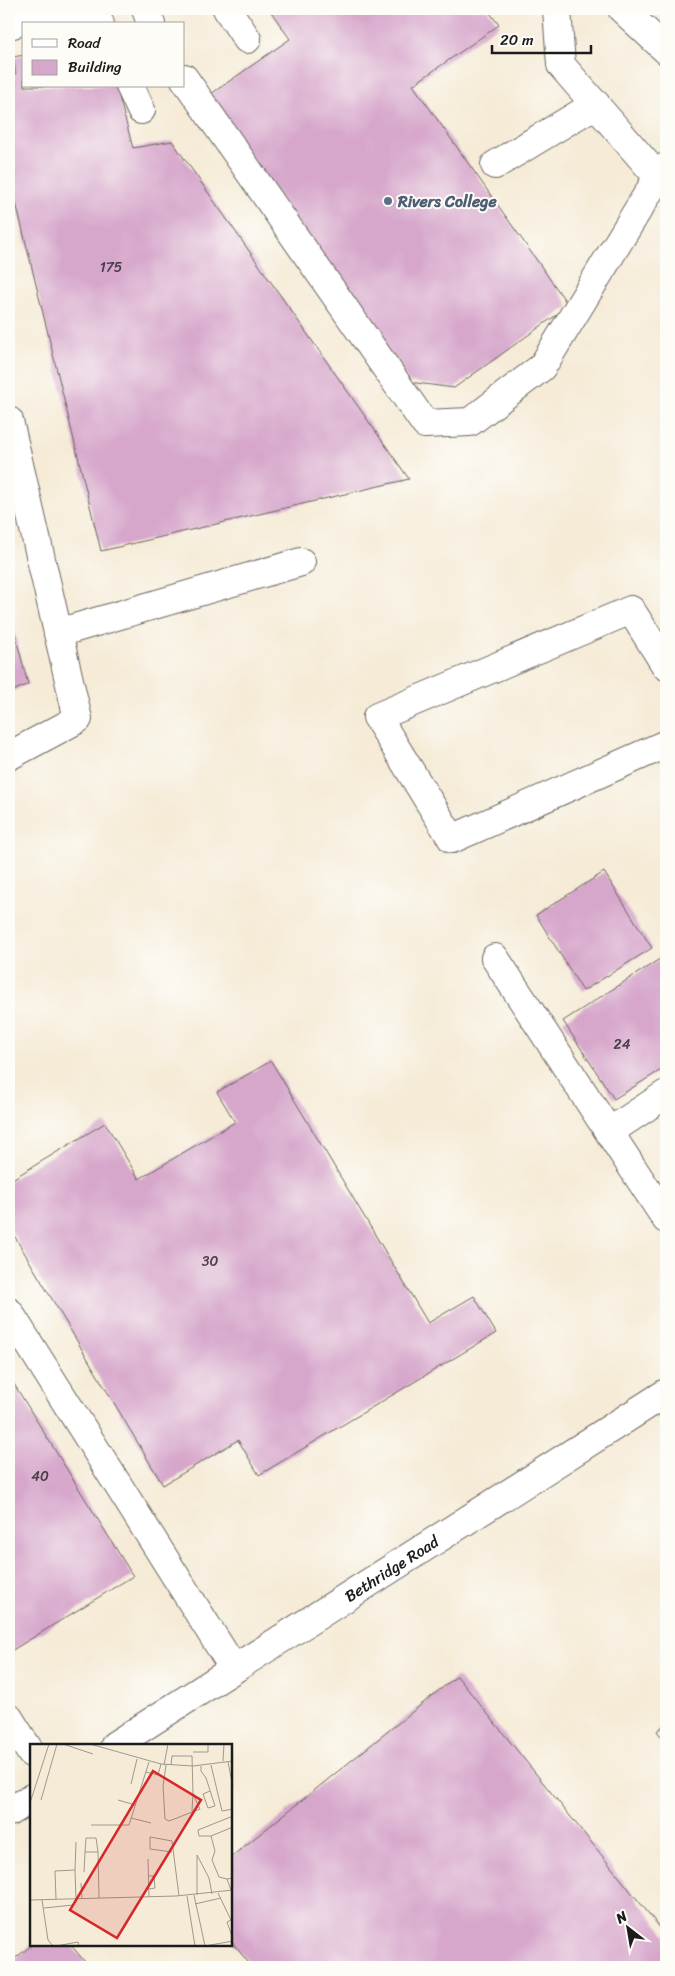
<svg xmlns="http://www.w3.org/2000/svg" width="675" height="1976" font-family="Sriracha,sans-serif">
  <rect width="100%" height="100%" fill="#fdfcf7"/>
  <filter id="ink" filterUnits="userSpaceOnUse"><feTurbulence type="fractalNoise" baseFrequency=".02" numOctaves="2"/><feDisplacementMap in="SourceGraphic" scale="10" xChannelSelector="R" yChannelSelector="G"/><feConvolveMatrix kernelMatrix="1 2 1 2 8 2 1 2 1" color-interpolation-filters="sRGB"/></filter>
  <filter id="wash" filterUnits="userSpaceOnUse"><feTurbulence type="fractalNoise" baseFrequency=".0096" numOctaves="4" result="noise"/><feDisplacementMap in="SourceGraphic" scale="20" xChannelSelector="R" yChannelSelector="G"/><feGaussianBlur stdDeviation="1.12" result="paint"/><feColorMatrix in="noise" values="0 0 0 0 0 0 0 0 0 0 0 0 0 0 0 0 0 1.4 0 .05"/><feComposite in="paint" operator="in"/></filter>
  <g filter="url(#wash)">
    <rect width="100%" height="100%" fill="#f5ebd7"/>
    <g id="blocks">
      <g fill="#d6a6cb">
        <polygon points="269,9 487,9 499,25 413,85 569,306 454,388 409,382 208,96 290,39"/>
        <polygon points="24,55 24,86 116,86 133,148 172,141 409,479 101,551 9,174 9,76 16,74 13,57"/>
        <polygon points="9,611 28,684 9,693"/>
        <polygon points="604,872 652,948 583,991 536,915"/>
        <polygon points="666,955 666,1067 614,1099 563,1021"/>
        <polygon points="271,1061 428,1323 474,1296 496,1333 259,1475 238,1440 163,1485 9,1227 9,1181 105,1123 139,1179 235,1122 217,1092"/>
        <polygon points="9,1376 133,1576 11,1651 9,1647"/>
        <polygon points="457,1676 666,1935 666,1967 252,1967 231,1941 231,1857"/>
        <polygon points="666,1724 666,1743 657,1731"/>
        <polygon points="32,1945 71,1945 89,1967 9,1967 9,1963"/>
      </g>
    </g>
  </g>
  <g filter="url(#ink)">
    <use href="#blocks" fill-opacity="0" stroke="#68645d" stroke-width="1"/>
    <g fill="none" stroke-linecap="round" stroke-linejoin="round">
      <g stroke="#68645d" stroke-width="30">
        <g id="minor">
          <polyline points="73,9 100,24"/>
          <polyline points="146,9 151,24"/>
          <polyline points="227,9 247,39"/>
          <polyline points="557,9 561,65 658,177"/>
          <polyline points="622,9 666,50"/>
          <polyline points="9,25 65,9"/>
          <polyline points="184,78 425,424 470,422 542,367 658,177 666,167"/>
          <polyline points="130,86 141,110"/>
          <polyline points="495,165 596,104"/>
          <polyline points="9,421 78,719 9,756"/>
          <polyline points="58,633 301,562"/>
          <polyline points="666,666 631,610 377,717 452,839 666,744"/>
          <polyline points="495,958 666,1219"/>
          <polyline points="609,1132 666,1094"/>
          <polyline points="9,1312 234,1669"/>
          <polyline points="9,1718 31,1753"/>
          <path id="s1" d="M115,1745L666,1393"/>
          <polyline points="9,1812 31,1798"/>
        </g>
      </g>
      <use href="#minor" stroke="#fff" stroke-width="28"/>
    </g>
  </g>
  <circle fill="#5c6f8a" stroke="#fdfcf7" stroke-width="2" cx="388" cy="201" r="5"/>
  <g text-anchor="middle" stroke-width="4" stroke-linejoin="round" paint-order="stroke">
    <g font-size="14" fill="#4a3e48">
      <text x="111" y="272">175</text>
      <text x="622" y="1049">24</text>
      <text x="210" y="1266">30</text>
      <text x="40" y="1481">40</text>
    </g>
    <g font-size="16" font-weight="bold" fill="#4e5e75" stroke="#fdfcf7" text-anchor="start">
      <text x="398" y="207">Rivers College</text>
    </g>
    <g font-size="16" fill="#1c1c1c" stroke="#fdfcf7">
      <text dy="6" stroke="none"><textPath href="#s1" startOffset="328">Bethridge Road</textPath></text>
    </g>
  </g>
  <g transform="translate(30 1744)">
    <rect width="202" height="202" fill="#f5ebd7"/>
    <path fill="none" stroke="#9e988c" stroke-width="1" d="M33,0L63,10M60,0L131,20L163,22L203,17M163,8H178V0M193,17L194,0M198,18L203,43M134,21L138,0M136,21L133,42L135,75L139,77L170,65L163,50L162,12H142L141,21M181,21L192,67L203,65M171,22V27L176,34L185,62L178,64L173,50L180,47M116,28L128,31L131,20M101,40L107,15M11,56L27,0M88,56L105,61M0,59L19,0M162,67L163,50M101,74L121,79M61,81H99L119,18M181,92L203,83M68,108L66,94H56L55,108H68L69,154M142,108L120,105V93L142,97L149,152M118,115L119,153M45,126L46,98M54,128L55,108M118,132H124L125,144L119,145M197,135L189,133L182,116L185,107L181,92H169L168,86L203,72M51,139L52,155M201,146L197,135L203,134M188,149L201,176L197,178L203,195M164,151L175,202M167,151V111L179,134L182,150M157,152L165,202M0,156L146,152L203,146M12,156L18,196L23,202M165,160L191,154M14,164L43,161L46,155L45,126L25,127L26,155M26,202L48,198L49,202M175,202L203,197"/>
    <path fill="#d62828" fill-opacity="0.15" stroke="#d62828" stroke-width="2.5" d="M123,27L171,56L87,194L40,166Z"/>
    <rect width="202" height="202" fill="none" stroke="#1c1c1c" stroke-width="2.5"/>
  </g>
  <rect width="675" height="1976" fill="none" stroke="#fdfcf7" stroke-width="30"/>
  <rect x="22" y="22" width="162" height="65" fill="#fdfcf7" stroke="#a3a29f"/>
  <rect x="32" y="39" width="25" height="8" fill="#ffffff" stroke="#a3a29f"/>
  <text x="68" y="48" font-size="15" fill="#1c1c1c">Road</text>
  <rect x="32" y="60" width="25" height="15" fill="#d6a6cb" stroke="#a3a29f"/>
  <text x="68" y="72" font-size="15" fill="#1c1c1c">Building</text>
  <g transform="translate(628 1928) rotate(329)" stroke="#fdfcf7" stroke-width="4" paint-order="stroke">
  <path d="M0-4L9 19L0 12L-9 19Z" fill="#1c1c1c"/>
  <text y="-8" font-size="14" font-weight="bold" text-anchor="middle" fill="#1c1c1c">N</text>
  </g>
  <path d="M492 45v8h99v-8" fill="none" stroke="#1c1c1c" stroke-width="2.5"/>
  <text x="500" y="45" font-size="15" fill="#1c1c1c" stroke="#fdfcf7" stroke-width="4" paint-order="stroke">20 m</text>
</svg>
